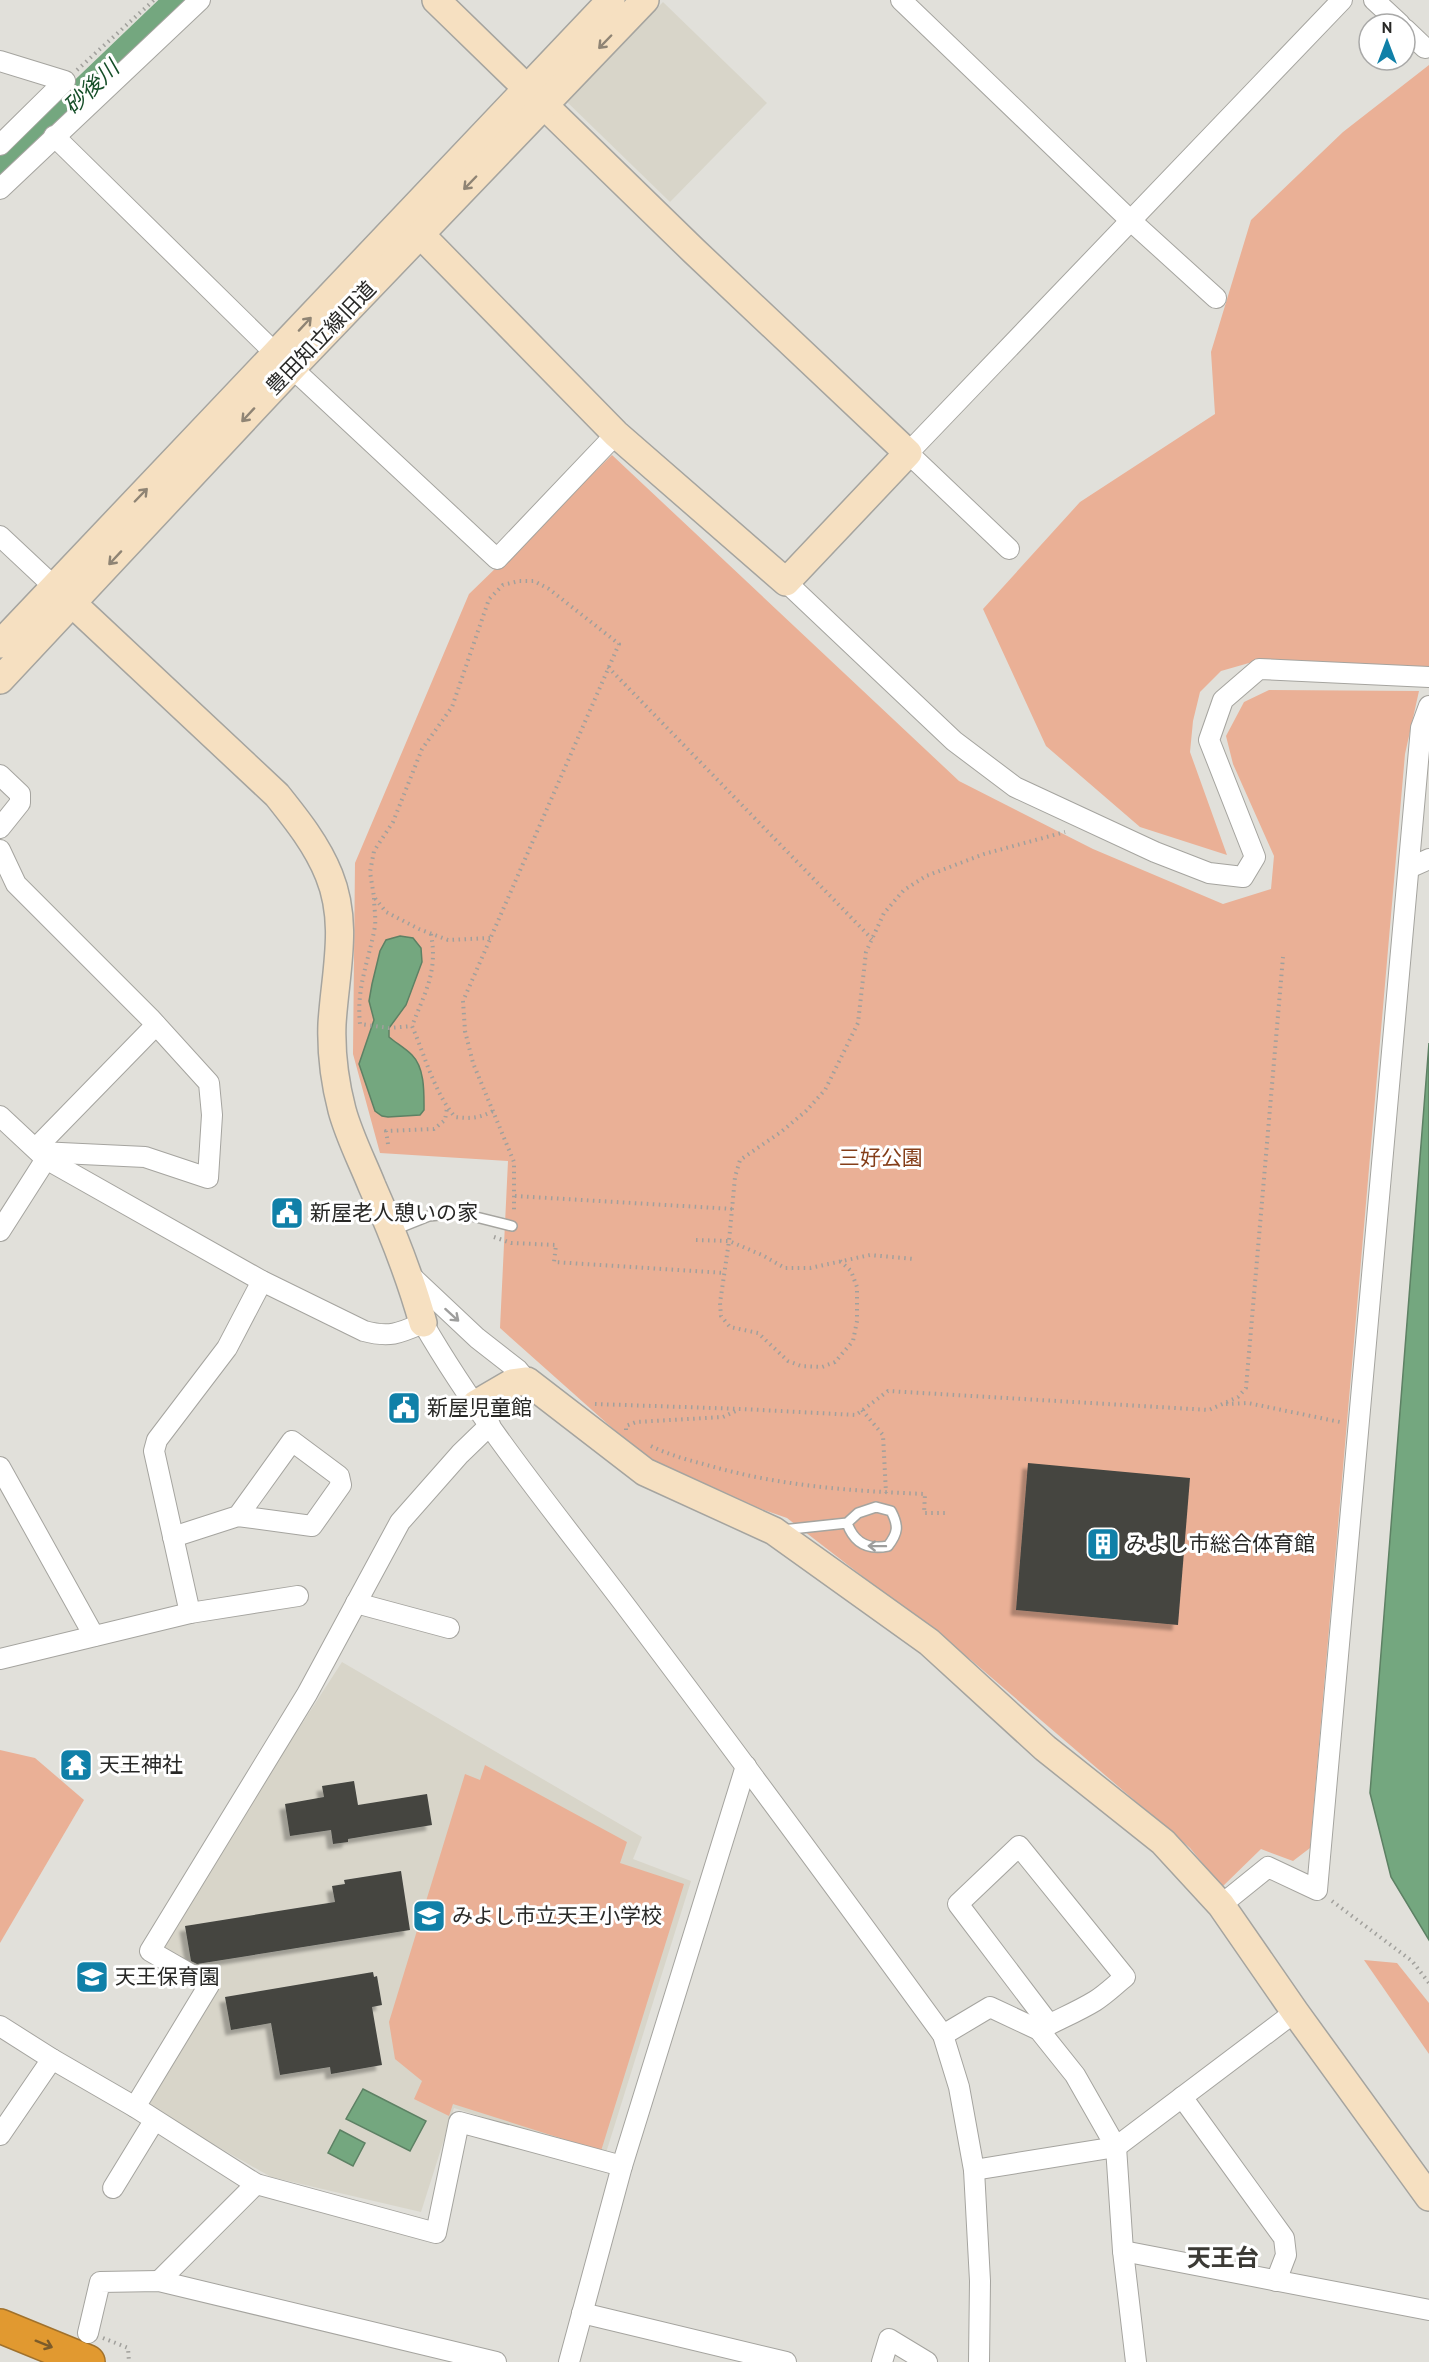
<svg xmlns="http://www.w3.org/2000/svg" width="1429" height="2362" font-family="'PT Sans','Noto Sans JP',sans-serif">
  <defs>
    <filter id="shadow"><feDropShadow dx="-5.5" dy="5.5" stdDeviation="1.5" flood-color="#0004"/></filter>
  </defs>
  <rect width="100%" height="100%" fill="#e1e0da"/>
  <g fill="#d8d5c9">
    <polygon points="663,2 767,103 670,202 566,101"/>
    <polygon points="342,1662 642,1837 633,1859 691,1881 605,2156 454,2108 421,2212 271,2177 146,2106 217,1983 155,1950"/>
  </g>
  <g fill="#eab096">
    <polygon points="1429,65 1429,667 1256,661 1221,671 1200,692 1193,721 1190,752 1227,855 1140,827 1046,746 983,609 1080,502 1215,414 1211,352 1251,220 1343,132"/>
    <polygon points="612,455 959,781 1093,849 1223,904 1271,889 1274,856 1233,764 1226,736 1244,702 1269,690 1419,691 1405,754 1310,1848 1293,1861 1261,1849 1222,1887 1190,1848 971,1660 787,1518 665,1475 500,1328 508,1161 380,1153 353,1054 355,863 469,594"/>
    <polygon points="0,1750 35,1758 84,1800 0,1943"/>
    <polygon points="485,1765 627,1842 620,1863 684,1884 601,2151 453,2104 449,2116 414,2099 422,2081 395,2059 389,2022 465,1774 480,1780"/>
    <polygon points="1364,1960 1397,1963 1429,2003 1429,2054"/>
  </g>
  <g fill="#74a77f" stroke="#5d8164" stroke-width="1.5">
    <path d="M400,936L413,938L421,948L422,962L406,1005L389,1028V1037C396,1043 405,1048 412,1055C425,1068 424,1093 424,1110L420,1115L388,1117L382,1116L375,1111L359,1064L374,1020L369,1001L372,984L380,951L386,940Z"/>
    <polygon points="1429,1043 1429,1940 1391,1877 1370,1793"/>
    <polygon points="363,2089 426,2121 410,2151 346,2119"/>
    <polygon points="340,2130 365,2143 353,2166 328,2153"/>
  </g>
  <g fill="none" stroke-linecap="round" stroke-linejoin="round">
    <polyline stroke="#74a77f" stroke-width="34" points="0,175 183,0"/>
  </g>
  <g fill="#444541" filter="url(#shadow)">
    <polygon points="1028,1463 1190,1478 1178,1625 1016,1610"/>
    <polygon points="354,1781 358,1805 427,1794 432,1825 348,1839 348,1842 333,1844 331,1830 290,1836 285,1804 324,1797 322,1786"/>
    <polygon points="401,1871 410,1930 197,1964 191,1961 185,1926 335,1902 332,1886 345,1884 344,1880"/>
    <polygon points="373,1972 374,1977 377,1976 382,2005 372,2007 382,2065 331,2074 330,2067 280,2075 271,2023 231,2030 225,1997"/>
  </g>
  <g fill="none" stroke-linecap="round" stroke-linejoin="round">
    <g stroke="#a5a49f" stroke-width="12">
      <g id="lane">
        <polyline points="394,1230 429,1216 460,1213 512,1226"/>
        <path d="M782,1530L847,1523L858,1513L876,1507L891,1511C899,1526 898,1533 888,1546C868,1550 854,1543 847,1523"/>
      </g>
    </g>
    <g stroke="#a5a49f" stroke-width="22">
      <g id="street">
        <polyline points="901,0 1130,220 1216,298"/>
        <polyline points="1374,0 1400,24"/>
        <polyline points="1405,29 1425,48"/>
        <polyline points="0,61 65,81 0,145"/>
        <polyline points="54,136 276,354"/>
        <polyline points="0,189 200,0"/>
        <polyline points="292,368 497,559 616,434"/>
        <polyline points="0,536 64,596"/>
        <polyline points="1009,549 908,453 1342,0"/>
        <polyline points="786,582 954,741 1015,787 1155,852 1209,873 1243,877 1255,857 1209,740 1223,700 1259,669 1429,677"/>
        <polyline points="0,775 20,794 20,803 0,828"/>
        <polyline points="0,850 16,884 150,1018 209,1083 212,1115 208,1178 145,1157 40,1152"/>
        <polyline points="1409,868 1429,859"/>
        <path d="M0,1116L46,1159L262,1281L364,1331C390,1338 400,1333 423,1323C483,1427 562,1521 634,1617C738,1755 841,1895 943,2035L959,2087L974,2170L980,2281L979,2362"/>
        <polyline points="36,1148 156,1025"/>
        <polyline points="0,1231 46,1159"/>
        <polyline points="410,1275 477,1338 518,1370 527,1381"/>
        <polyline points="0,1467 94,1636"/>
        <polyline points="173,1537 238,1516 312,1526 341,1485 339,1476 292,1441 238,1516"/>
        <polyline points="356,1603 449,1628"/>
        <polyline points="190,1613 154,1451 157,1440 227,1348 262,1281"/>
        <polyline points="0,1659 190,1613 298,1596"/>
        <polyline points="1221,1905 1268,1867 1317,1890 1421,728 1429,706"/>
        <polyline points="0,2026 52,2059 135,2107 256,2184 436,2233 459,2122 622,2166"/>
        <path d="M1039,2030C1057,2020 1077,2012 1095,2001C1106,1994 1115,1985 1125,1977L1019,1846L958,1904L1049,2024"/>
        <polyline points="943,2035 990,2007 1039,2030 1075,2075 1116,2147 1123,2251 1136,2362"/>
        <polyline points="1182,2097 1284,2238 1286,2255 1276,2281"/>
        <polyline points="135,2107 209,1985 150,1951 307,1694 400,1522 460,1454 490,1425"/>
        <polyline points="0,2135 52,2059"/>
        <polyline points="974,2170 1116,2147 1295,2012"/>
        <polyline points="113,2188 154,2121"/>
        <polyline points="1123,2251 1429,2310"/>
        <polyline points="159,2281 256,2184"/>
        <polyline points="582,2313 786,2362"/>
        <polyline points="88,2333 100,2282 159,2281 496,2362"/>
        <polyline points="569,2362 622,2166 746,1766"/>
        <polyline points="882,2362 889,2339 927,2362"/>
      </g>
    </g>
    <g stroke="#a5a49f" stroke-width="30">
      <g id="secondary">
        <polyline points="420,234 616,434 786,582 908,453 694,251 436,0"/>
        <path d="M72,603L277,795C297,820 317,845 329,875C349,924 335,973 332,1024C331,1051 335,1083 342,1110C349,1136 362,1161 372,1186C392,1231 410,1276 423,1323"/>
        <polyline points="0,644 611,0"/>
        <polyline points="0,680 292,368 645,0"/>
        <polyline points="476,1404 512,1383 527,1381 645,1472 774,1531 929,1642 1045,1748 1163,1842 1221,1905 1295,2012 1429,2197"/>
      </g>
    </g>
    <g stroke="#a0712c" stroke-width="36">
      <polyline id="highway" points="0,2326 88,2362"/>
    </g>
    <g stroke="#a1a09c" stroke-width="4" stroke-dasharray="1.5 4.5" stroke-linecap="butt">
      <polyline points="77,70 154,0"/>
      <polyline points="608,667 872,939"/>
      <path d="M374,898C374,907 376,917 375,926C369,961 356,987 360,1024L389,1028L412,1026"/>
      <path d="M431,934C438,972 425,992 412,1026C425,1056 434,1092 455,1117C470,1119 480,1118 493,1111"/>
      <polyline points="490,938 448,940 419,929 386,912 374,897 370,872 374,851 393,822 422,749 452,707 489,599 503,585 519,581 534,581 549,589 619,644 463,1001 465,1031 473,1063 514,1162 514,1213"/>
      <polyline points="388,1144 386,1131 434,1129 445,1120 447,1108"/>
      <polyline points="515,1196 733,1209"/>
      <polyline points="494,1237 511,1243 556,1245 554,1262 725,1273"/>
      <polyline points="696,1240 729,1241 762,1255 785,1268 810,1268 870,1255 914,1259"/>
      <polyline points="840,1261 851,1271 857,1287 857,1321 853,1341 835,1362 822,1367 801,1366 788,1361 758,1333 730,1327 721,1316 720,1303 729,1241 735,1177 740,1160 781,1132 806,1111 825,1090 858,1023 866,952 884,913 904,890 926,876 984,854 1065,832"/>
      <polyline points="595,1404 742,1409 856,1415 888,1391 1209,1410 1238,1397 1246,1388 1283,957"/>
      <polyline points="1226,1404 1248,1403 1340,1422"/>
      <polyline points="862,1410 883,1435 886,1493"/>
      <polyline points="626,1430 626,1426 636,1422 723,1417 738,1410"/>
      <path d="M651,1446C669,1455 688,1460 707,1465C779,1486 851,1491 925,1494L924,1513H945"/>
      <polyline points="1332,1901 1412,1961 1429,1983"/>
      <polyline points="103,2338 128,2348 129,2362"/>
    </g>
    <use href="#lane" stroke="#fff" stroke-width="9"/>
    <use href="#street" stroke="#fff" stroke-width="20"/>
    <use href="#secondary" stroke="#f6e0c1" stroke-width="27"/>
    <use href="#highway" stroke="#e19930" stroke-width="33"/>
  </g>
  <defs><path id="oneway-shaft" d="M-6 0H5M1.5-3L5.5 0L1.5 3" fill="none" stroke-width="1.6" stroke-linecap="round" stroke-linejoin="round" transform="scale(1.5)"/></defs>
  <g stroke="#8f8474">
    <use href="#oneway-shaft" transform="translate(605 42) rotate(134)"/>
    <use href="#oneway-shaft" transform="translate(470 183) rotate(134)"/>
    <use href="#oneway-shaft" transform="translate(305 324) rotate(-47)"/>
    <use href="#oneway-shaft" transform="translate(248 415) rotate(133)"/>
    <use href="#oneway-shaft" transform="translate(141 495) rotate(-46)"/>
    <use href="#oneway-shaft" transform="translate(115 558) rotate(133)"/>
  </g>
  <g stroke="#9e9e9d">
    <use href="#oneway-shaft" transform="translate(452 1315) rotate(42)"/>
    <use href="#oneway-shaft" transform="translate(877 1546) rotate(-179)"/>
  </g>
  <use stroke="#7b5b2a" href="#oneway-shaft" transform="translate(44 2344) rotate(22)"/>
  <defs>
    <g id="civic-square" transform="scale(1.725)"><rect x="-9" y="-9" width="18" height="18" rx="4" fill="#1080a8" stroke="#fff"/><path d="M-.6-6.5H3V-4.5H.6V-3L4-1V1h2V6H-6V1h2V-1L-.6-3ZM-1.2 2.5V6h2.4V2.5Z" fill="#fff"/></g>
    <g id="building-square" transform="scale(1.725)"><rect x="-9" y="-9" width="18" height="18" rx="4" fill="#1080a8" stroke="#fff"/><path d="M-4-6H4V6H1V3H-1V6H-4ZM-2.5-4.3h1.7v1.8h-1.7ZM.8-4.3h1.7v1.8H.8ZM-2.5-1h1.7V.8h-1.7ZM.8-1h1.7V.8H.8Z" fill="#fff"/></g>
    <g id="temple-square" transform="scale(1.725)"><rect x="-9" y="-9" width="18" height="18" rx="4" fill="#1080a8" stroke="#fff"/><path d="M0-6L5-2H3V0L6.5 2.5H4V6H1.5V3h-3V6H-4V2.5H-6.5L-3 0V-2H-5Z" fill="#fff"/></g>
    <g id="school-square" transform="scale(1.725)"><rect x="-9" y="-9" width="18" height="18" rx="4" fill="#1080a8" stroke="#fff"/><path d="M0-5L7-2L0 1L-7-2ZM-4 1L0 2.5L4 1V4Q0 6-4 4Z" fill="#fff"/></g>
  </defs>
  <g fill-rule="evenodd">
    <use href="#civic-square" x="287" y="1213"/>
    <use href="#civic-square" x="404" y="1408"/>
    <use href="#building-square" x="1103" y="1544"/>
    <use href="#temple-square" x="76" y="1765"/>
    <use href="#school-square" x="429" y="1916"/>
    <use href="#school-square" x="92" y="1977"/>
  </g>
  <g text-anchor="middle" stroke-width="6" stroke-linejoin="round" paint-order="stroke">
    <g font-size="21" fill="#282826" stroke="#fff">
      <text transform="translate(321 338) rotate(-46)" y="7">豊田知立線旧道</text>
    </g>
    <g font-size="21" fill="#843e19" stroke="#fff">
      <text x="881" y="1165">三好公園</text>
    </g>
    <g font-size="21" fill="#282826" stroke="#fff" text-anchor="start">
      <text x="310" y="1220">新屋老人憩いの家</text>
      <text x="427" y="1415">新屋児童館</text>
      <text x="1126" y="1551">みよし市総合体育館</text>
      <text x="99" y="1772">天王神社</text>
      <text x="452" y="1923">みよし市立天王小学校</text>
      <text x="115" y="1984">天王保育園</text>
    </g>
    <g font-size="22" font-style="italic" fill="#164f29" stroke="#fff">
      <text transform="translate(91 87) rotate(-44)" y="8">砂後川</text>
    </g>
    <g font-size="24" font-weight="bold" fill="#3b3a35" stroke="#fff">
      <text x="1223" y="2266">天王台</text>
    </g>
  </g>
  <g transform="translate(1387 42)"><circle r="28" fill="#ffffff" stroke="#a9a9a8" stroke-width="1.5"/>
  <path d="M0-4.5L10 22L0 15L-10 22Z" fill="#1080a8"/>
  <text y="-9" font-size="16" font-weight="bold" text-anchor="middle" fill="#282826">N</text>
  </g>
</svg>
